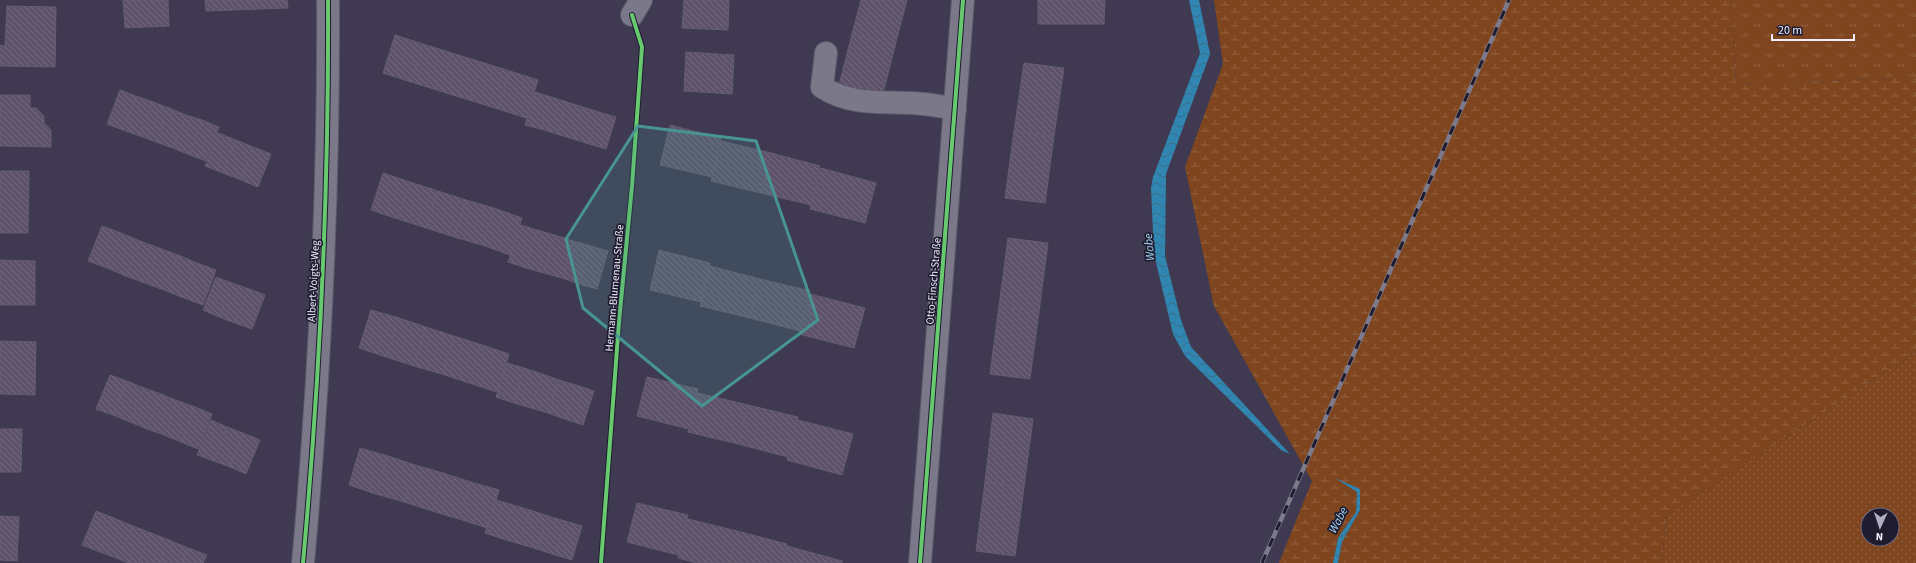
<svg xmlns="http://www.w3.org/2000/svg" width="1916" height="563" font-family="'Source Sans 3',sans-serif">
  <defs>
    <pattern id="grass-tufts" width="24" height="20" patternUnits="userSpaceOnUse"><rect width="24" height="20" fill="#7f451e"/><path d="M3 7l-1-3M5 7V3M7 7l1-3M15 17l-1-3M17 17v-4M19 17l1-3" fill="none" stroke="#916040"/></pattern>
    <pattern id="wetland-marsh" width="20" height="14" patternUnits="userSpaceOnUse"><rect width="20" height="14" fill="#7f451e"/><path d="M1 5h8M5 5V1M11 12h8M15 12V8" fill="none" stroke="#916040"/></pattern>
    <pattern id="garden-dots" width="8" height="8" patternUnits="userSpaceOnUse"><rect width="8" height="8" fill="#7f451e"/><path d="M2 2h.1M6 6h.1" fill="none" stroke="#916040" stroke-width="1.8" stroke-linecap="round"/></pattern>
    <pattern id="water-waves" width="16" height="10" patternUnits="userSpaceOnUse"><rect width="16" height="10" fill="#3086b1"/><path d="M0 5q4-4 8 0t8 0" fill="none" stroke="#3a6d89"/></pattern>
    <pattern id="building-back-hatch" width="6" height="6" patternUnits="userSpaceOnUse"><rect width="6" height="6" fill="#5e526b"/><path d="M-1 5l2 2M0 0l6 6M5-1l2 2" fill="none" stroke="#756b81"/></pattern>
  </defs>
  <rect width="100%" height="100%" fill="#3f3a51"/>
  <polygon fill="url(#grass-tufts)" points="1731,0 1916,0 1916,77 1736,85"/>
  <polygon fill="url(#wetland-marsh)" points="1214,0 1731,0 1736,85 1916,77 1916,352 1666,516 1662,563 1338,563 1342,542 1360,510 1360,489 1338,480 1357,492 1356,512 1338,538 1333,563 1279,563 1312,481 1214,306 1185,167 1223,64"/>
  <path fill="url(#garden-dots)" fill-rule="evenodd" d="M1916,352V563H1662L1666,516ZM1868,515H1892V539H1868Z"/>
  <g fill="url(#water-waves)">
    <polygon points="1189,0 1199,0 1210,54 1166,174 1165,256 1181,320 1191,347 1290,454 1281,450 1185,356 1173,334 1154,254 1151,188 1153,177 1200,53"/>
    <polygon points="1335,478 1360,489 1360,510 1342,542 1338,563 1333,563 1338,538 1356,512 1357,492"/>
  </g>
  <g fill="url(#building-back-hatch)" stroke="#645d70">
    <polygon points="123,0 168,0 169,26 125,28"/>
    <polygon points="205,0 287,0 288,8 206,11"/>
    <polygon points="684,0 729,0 728,30 682,28"/>
    <polygon points="861,0 907,0 895,46 852,34"/>
    <polygon points="1038,0 1105,0 1104,24 1038,24"/>
    <polygon points="7,6 56,7 55,67 0,66 0,45 5,46"/>
    <polygon points="852,34 895,46 881,101 838,89"/>
    <polygon points="395,35 423,44 411,82 383,73"/>
    <polygon points="423,44 452,53 440,91 411,82"/>
    <polygon points="686,52 734,55 732,94 684,91"/>
    <polygon points="452,53 481,62 469,100 440,91"/>
    <polygon points="481,62 510,71 498,109 469,100"/>
    <polygon points="1024,63 1064,68 1054,136 1014,131"/>
    <polygon points="510,71 538,80 526,118 498,109"/>
    <polygon points="120,90 136,96 123,130 107,124"/>
    <polygon points="535,92 551,97 541,129 525,125"/>
    <polygon points="0,95 30,95 30,108 36,108 44,116 44,123 51,130 51,147 0,146"/>
    <polygon points="136,96 153,102 140,136 123,130"/>
    <polygon points="551,97 567,102 557,134 541,129"/>
    <polygon points="153,102 169,108 156,142 140,136"/>
    <polygon points="567,102 583,107 573,139 557,134"/>
    <polygon points="583,107 599,112 589,144 573,139"/>
    <polygon points="169,108 186,115 173,148 156,142"/>
    <polygon points="599,112 616,117 606,149 589,144"/>
    <polygon points="186,115 202,120 190,155 173,148"/>
    <polygon points="202,120 219,127 206,161 190,155"/>
    <polygon points="670,125 721,138 712,177 660,165"/>
    <polygon points="1014,131 1054,136 1045,203 1005,198"/>
    <polygon points="218,133 236,140 223,173 205,166"/>
    <polygon points="236,140 253,147 241,180 223,173"/>
    <polygon points="721,141 771,153 761,193 711,181"/>
    <polygon points="253,147 271,154 258,187 241,180"/>
    <polygon points="771,153 820,166 811,205 761,193"/>
    <polygon points="821,168 876,183 865,223 810,209"/>
    <polygon points="0,171 29,171 28,233 0,233"/>
    <polygon points="383,173 410,182 398,219 371,210"/>
    <polygon points="410,182 438,191 426,228 398,219"/>
    <polygon points="438,191 466,200 454,237 426,228"/>
    <polygon points="466,200 494,208 482,245 454,237"/>
    <polygon points="494,208 522,218 510,255 482,245"/>
    <polygon points="520,225 537,230 526,268 508,262"/>
    <polygon points="102,226 121,233 107,268 88,261"/>
    <polygon points="537,230 555,235 544,273 526,268"/>
    <polygon points="121,233 140,241 126,276 107,268"/>
    <polygon points="555,235 573,241 562,278 544,273"/>
    <polygon points="1008,238 1048,243 1039,312 999,306"/>
    <polygon points="140,241 159,248 145,283 126,276"/>
    <polygon points="573,241 591,246 579,284 562,278"/>
    <polygon points="591,246 608,251 597,289 579,284"/>
    <polygon points="159,248 178,255 164,290 145,283"/>
    <polygon points="659,250 710,263 701,302 650,290"/>
    <polygon points="178,255 197,263 184,298 164,290"/>
    <polygon points="0,260 35,261 35,305 0,305"/>
    <polygon points="197,263 216,270 203,305 184,298"/>
    <polygon points="710,266 760,279 750,318 700,306"/>
    <polygon points="216,277 232,283 219,317 203,310"/>
    <polygon points="760,279 810,291 800,331 750,318"/>
    <polygon points="232,283 249,289 235,323 219,317"/>
    <polygon points="249,289 265,295 252,329 235,323"/>
    <polygon points="810,294 865,308 854,348 799,334"/>
    <polygon points="999,306 1039,312 1030,379 990,374"/>
    <polygon points="371,310 399,318 386,357 359,348"/>
    <polygon points="399,318 426,327 414,366 386,357"/>
    <polygon points="426,327 454,336 442,374 414,366"/>
    <polygon points="454,336 482,345 469,383 442,374"/>
    <polygon points="0,341 36,342 35,395 0,394"/>
    <polygon points="482,345 509,354 497,392 469,383"/>
    <polygon points="507,363 524,368 514,403 496,397"/>
    <polygon points="524,368 542,374 531,408 514,403"/>
    <polygon points="542,374 559,380 548,413 531,408"/>
    <polygon points="110,375 127,381 113,415 96,409"/>
    <polygon points="647,377 698,389 689,429 637,416"/>
    <polygon points="559,380 576,385 565,419 548,413"/>
    <polygon points="127,381 144,388 130,422 113,415"/>
    <polygon points="576,385 594,391 583,425 565,419"/>
    <polygon points="144,388 161,394 147,429 130,422"/>
    <polygon points="698,393 748,405 738,444 688,432"/>
    <polygon points="161,394 178,401 164,435 147,429"/>
    <polygon points="178,401 195,407 181,442 164,435"/>
    <polygon points="748,405 798,417 788,457 738,444"/>
    <polygon points="195,407 212,414 198,449 181,442"/>
    <polygon points="993,413 1033,419 1024,487 985,482"/>
    <polygon points="211,420 227,427 214,461 197,455"/>
    <polygon points="798,420 853,434 842,475 787,460"/>
    <polygon points="227,427 243,433 230,467 214,461"/>
    <polygon points="0,429 22,429 21,472 0,472"/>
    <polygon points="243,433 260,440 246,474 230,467"/>
    <polygon points="360,448 388,456 376,494 349,485"/>
    <polygon points="388,456 415,465 404,502 376,494"/>
    <polygon points="415,465 443,473 432,511 404,502"/>
    <polygon points="443,473 471,482 459,519 432,511"/>
    <polygon points="471,482 499,490 487,528 459,519"/>
    <polygon points="985,482 1024,487 1015,556 976,551"/>
    <polygon points="496,500 513,505 503,539 485,533"/>
    <polygon points="637,503 688,515 678,555 627,542"/>
    <polygon points="513,505 530,510 520,544 503,539"/>
    <polygon points="530,510 548,516 537,549 520,544"/>
    <polygon points="96,511 114,518 100,552 82,545"/>
    <polygon points="0,516 19,517 17,561 0,560"/>
    <polygon points="548,516 565,521 555,555 537,549"/>
    <polygon points="114,518 133,526 119,559 100,552"/>
    <polygon points="688,519 737,531 730,563 697,563 678,558"/>
    <polygon points="565,521 582,526 572,560 555,555"/>
    <polygon points="133,526 151,533 139,563 128,563 119,559"/>
    <polygon points="737,531 787,544 782,563 730,563"/>
    <polygon points="151,533 169,540 160,563 139,563"/>
    <polygon points="169,540 188,548 182,563 160,563"/>
    <polygon points="787,546 842,561 842,563 783,563"/>
    <polygon points="188,548 207,555 203,563 182,563"/>
  </g>
  <g fill="none" stroke-linecap="round" stroke-linejoin="round">
    <g stroke="#5c586a" stroke-width="24">
      <g id="minor">
        <polyline points="632,15 641,0"/>
        <path d="M826,53L822,87C854,108 889,100 924,104C934,105 945,107 955,109"/>
        <path d="M303,563C320,376 329,188 328,0"/>
        <polyline points="920,563 963,0"/>
      </g>
    </g>
    <use href="#minor" stroke="#7b788a" stroke-width="22"/>
    <g stroke="#7d7a8b" stroke-width="4.5">
      <polyline id="rail" points="1262,563 1509,0"/>
    </g>
    <use href="#rail" stroke="#201c30" stroke-width="3" stroke-dasharray="9" stroke-linecap="butt"/>
    <g stroke="#201c30" stroke-width="6">
      <g id="cycleway">
        <path d="M303,563C320,376 329,188 328,0"/>
        <polyline points="601,563 619,322 632,186 642,47 632,15"/>
        <polyline points="920,563 963,0"/>
      </g>
    </g>
    <use href="#cycleway" stroke="#67ca6e" stroke-width="4"/>
  </g>
  <path fill="#479492" fill-opacity="0.2" stroke="#479492" stroke-width="3" stroke-linejoin="round" d="M638,126L756,141L818,320L702,406L583,308L566,239Z"/>
  <g text-anchor="middle" stroke-width="3.5" stroke-linejoin="round" paint-order="stroke">
    <g font-size="11" fill="#efecfd" stroke="#201c30">
      <text transform="translate(313 281) rotate(-87)" y="4">Albert-Voigts-Weg</text>
      <text transform="translate(933 281) rotate(-85)" y="4">Otto-Finsch-Straße</text>
      <text transform="translate(614 288) rotate(-85)" y="4">Hermann-Blumenau-Straße</text>
    </g>
    <g font-size="12" font-style="italic" fill="#a4d8f5" stroke="#201c30">
      <text transform="translate(1149 247) rotate(-95)" y="4">Wabe</text>
      <text transform="translate(1338 520) rotate(-63)" y="4">Wabe</text>
    </g>
  </g>
  <g transform="translate(1880 527) rotate(183)"><circle r="19" fill="#201c30" stroke="#736f82"/>
  <path d="M0-3L7 15L0 10L-7 15Z" fill="#b1aec1"/>
  <text y="-6" font-size="11" font-weight="bold" text-anchor="middle" fill="#efecfd">N</text>
  </g>
  <path d="M1772 34v6h82v-6" fill="none" stroke="#efecfd" stroke-width="2"/>
  <text x="1778" y="34" font-size="12" fill="#efecfd" stroke="#201c30" stroke-width="3" paint-order="stroke">20 m</text>
</svg>
